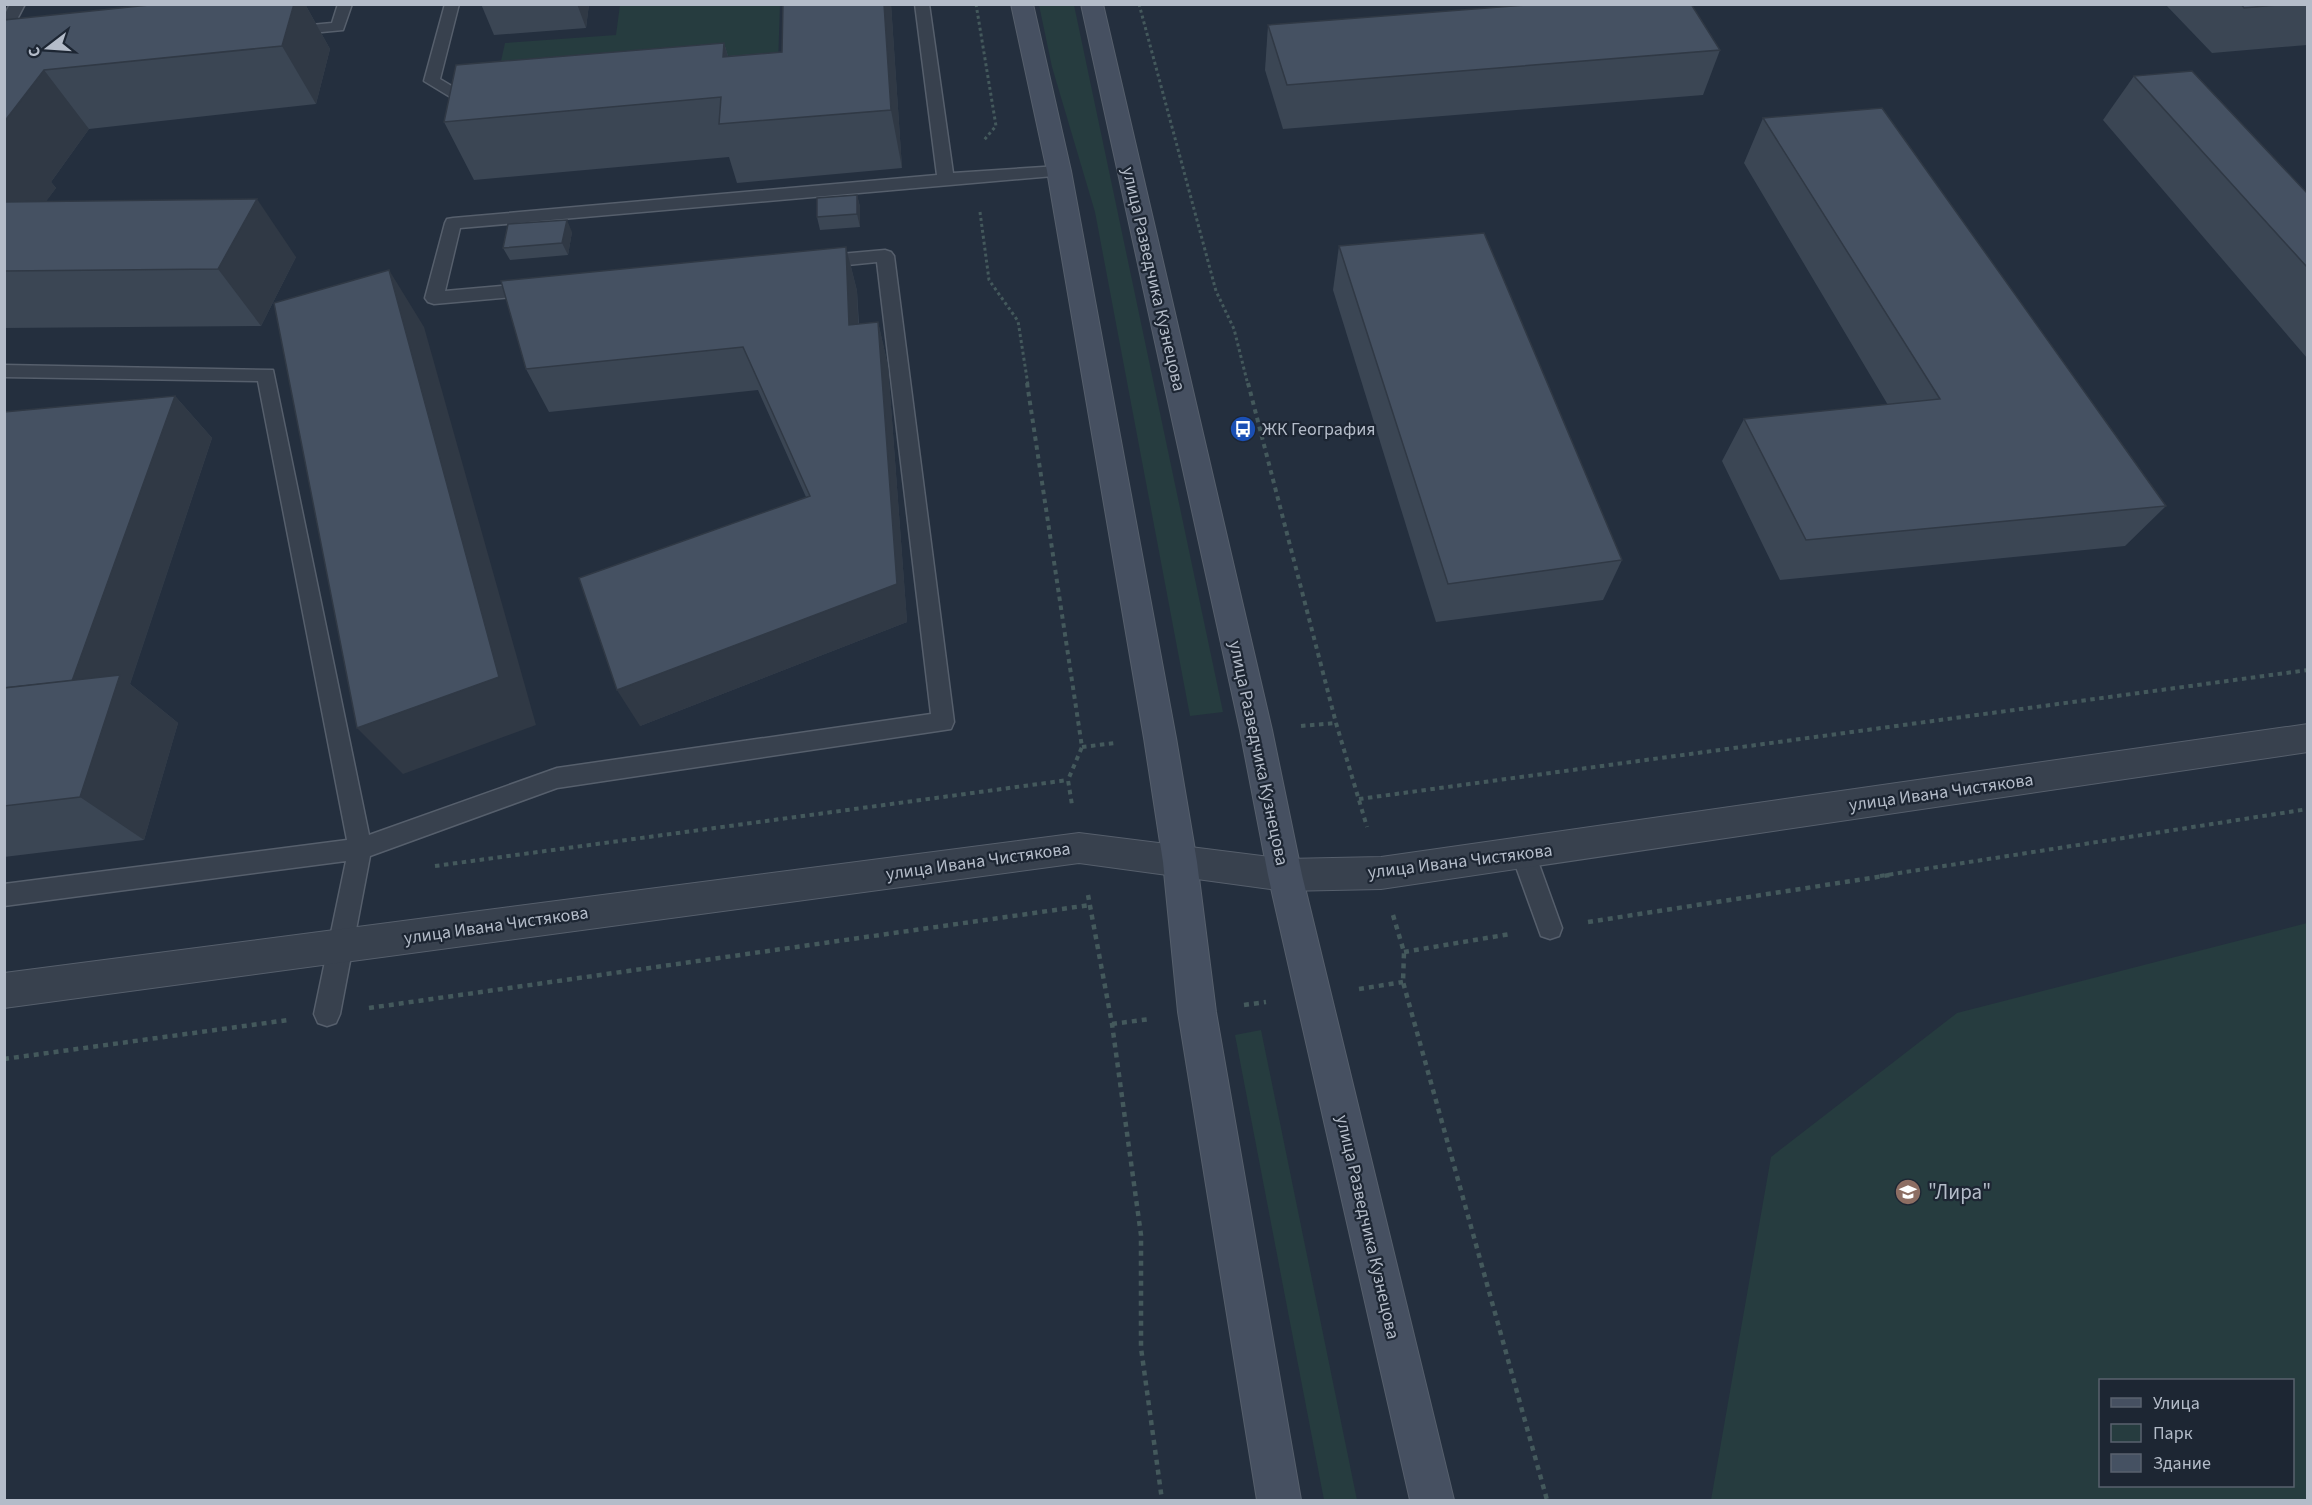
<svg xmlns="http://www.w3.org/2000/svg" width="2312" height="1505" font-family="'Source Sans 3',sans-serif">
  <rect width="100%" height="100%" fill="#242f3e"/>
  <g fill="#263c3f" fill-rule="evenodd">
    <polygon points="620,5 780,5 777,93 489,115 505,43 616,35"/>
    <polygon points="1039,5 1074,5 1223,712 1190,716 1095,212 1052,67"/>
    <path d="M2307,923V1500H1711L1771,1157L1957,1013ZM2100,1380H2292V1486H2100Z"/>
    <polygon points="1261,1030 1357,1500 1324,1500 1235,1035"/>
  </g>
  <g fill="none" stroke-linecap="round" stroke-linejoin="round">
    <g stroke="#565f6c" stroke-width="3">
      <g id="service">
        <polygon points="10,4 25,4 11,31 4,35 4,16"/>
        <polygon points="338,4 352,4 343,30 290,35 283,31 290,27 332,23"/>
        <polygon points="445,4 459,4 440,79 455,88 485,87 488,90 485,93 452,98 424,81"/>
        <polygon points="915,4 929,4 953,173 1059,166 1067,171 1065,175 460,228 445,291 535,283 541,285 544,289 541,293 535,295 434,304 428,302 425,298 445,223 447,219 453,218 937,175"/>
        <polygon points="885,250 891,252 894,256 954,722 951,729 557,788 370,856 340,1014 336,1023 327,1026 318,1023 314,1014 346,861 4,906 4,884 347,840 258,381 4,377 4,365 273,370 369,835 557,768 931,714 877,262 818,268 812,266 809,262 812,258 818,256"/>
        <polygon points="1523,842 1531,846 1535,853 1562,928 1559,936 1550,939 1541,936 1511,853 1515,846"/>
      </g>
    </g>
    <g stroke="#565f6c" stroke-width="2">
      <polygon id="minor" points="2308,724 2308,752 1381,889 1285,891 1079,863 4,1008 4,973 1079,833 1285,859 1381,857"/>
    </g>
    <g stroke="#565f6c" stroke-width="2">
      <g id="secondary">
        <polygon points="1011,4 1033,4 1071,171 1176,738 1197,862 1216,1012 1301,1500 1257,1500 1178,1012 1163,862 1144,738 1047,171"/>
        <polygon points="1081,4 1103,4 1272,730 1302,875 1454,1500 1410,1500 1268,875 1240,730"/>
      </g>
    </g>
    <g stroke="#44595c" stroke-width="3" stroke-dasharray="3 3" stroke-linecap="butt">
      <polyline points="976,4 996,126 984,140"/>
      <polyline points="1139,4 1216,291 1234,329 1248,385"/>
      <polyline points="980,212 989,280 1018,321 1028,385"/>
    </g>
    <g stroke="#44595c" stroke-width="4" stroke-dasharray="4.5 4.5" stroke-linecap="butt">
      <polyline points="1027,383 1082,747 1068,780 1072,805"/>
      <polyline points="1248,383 1336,723 1367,827"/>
      <polyline points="1301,726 1336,723"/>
      <polyline points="1082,747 1115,743"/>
      <polyline points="1359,799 2308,670"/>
      <polyline points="435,866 1068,780"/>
      <polyline points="1880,876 2308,809"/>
    </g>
    <g stroke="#44595c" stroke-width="4.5" stroke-dasharray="5 5" stroke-linecap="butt">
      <polyline points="1088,895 1112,1024 1141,1235 1141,1348 1162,1500"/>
      <polyline points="1393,915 1404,952 1403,982 1547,1500"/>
      <polyline points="1588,922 1890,875"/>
      <polyline points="1404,952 1510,934"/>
      <polyline points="1359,989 1403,982"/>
      <polyline points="1244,1005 1266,1002"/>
      <polyline points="369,1008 1090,905"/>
      <polyline points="1112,1024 1150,1019"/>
      <polyline points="4,1059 288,1020"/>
    </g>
    <use href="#service" fill="#38414e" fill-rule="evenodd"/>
    <use href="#minor" fill="#38414e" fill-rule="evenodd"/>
    <use href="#secondary" fill="#465061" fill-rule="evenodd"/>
  </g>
  <g fill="#3b4654">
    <polygon points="159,4 305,4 330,49 316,104 89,129 51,182 56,188 46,201 296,257 261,326 4,328 4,20"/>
    <polygon points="481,4 589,4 586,28 494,35"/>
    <polygon points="783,4 891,4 902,168 737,183 729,157 474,180 444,122 724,43 728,56 782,52"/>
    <polygon points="2165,4 2307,4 2307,45 2212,53"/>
    <polygon points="1268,25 1720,50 1703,95 1283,129 1265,70"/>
    <polygon points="2134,76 2307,193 2307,358 2103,120"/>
    <polygon points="1763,118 2166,506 2125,546 1780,580 1722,461 1744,419 1888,405 1744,163"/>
    <polygon points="857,195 860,207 860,227 820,230 817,217"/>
    <polygon points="572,232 568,255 510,260 503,248"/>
    <polygon points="1339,246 1622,560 1603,600 1436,622 1333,290"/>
    <polygon points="846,247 857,291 859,324 878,322 888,366 907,622 640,726 806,497 758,390 549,412 526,369"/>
    <polygon points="175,396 212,438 130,684 178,723 144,840 4,857 4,412"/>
  </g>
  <g fill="#303945">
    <polygon points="294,4 305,4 330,49 316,104 282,46"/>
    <polygon points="577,4 589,4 586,28"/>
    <polygon points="884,4 891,4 902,168 891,110"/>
    <polygon points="724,43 741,101 723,57"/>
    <polygon points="44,70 89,129 51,182 56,188 4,259 4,122"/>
    <polygon points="857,195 860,207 860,227 857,214"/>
    <polygon points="257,199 296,257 261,326 218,269"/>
    <polygon points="567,220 572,232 568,255 562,243"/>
    <polygon points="846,247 857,291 860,368 849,325"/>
    <polygon points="389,270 424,327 536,725 403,774 357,728"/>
    <polygon points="878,322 888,366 907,622 640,726 617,690 897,584"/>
    <polygon points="175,396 212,438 130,684 178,723 144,840 80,797 67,695"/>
  </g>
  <g fill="#455162" stroke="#303945" stroke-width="1.5">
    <polygon points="159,4 294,4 282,46 44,70 4,122 4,20"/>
    <polygon points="783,4 884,4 891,110 719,124 721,97 444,122 456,65 724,43 723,57 782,52"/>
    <polygon points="1538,4 1691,4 1720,50 1287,85 1268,25"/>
    <polygon points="2241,4 2287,4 2244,8"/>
    <polygon points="2192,71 2307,193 2307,267 2134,76"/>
    <polygon points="1882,108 2166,506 1806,540 1744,419 1940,399 1763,118"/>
    <polygon points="857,195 857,214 817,217 817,198"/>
    <polygon points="257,199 218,269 4,271 4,202"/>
    <polygon points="567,220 562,243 503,248 508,224"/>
    <polygon points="1484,233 1622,560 1448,584 1339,246"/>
    <polygon points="846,247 849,325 878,322 897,584 617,690 579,578 810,496 743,347 526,369 501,281"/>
    <polygon points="389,270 499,677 357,728 274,303"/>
    <polygon points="175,396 72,681 4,688 4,412"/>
    <polygon points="120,675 80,797 4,806 4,688"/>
  </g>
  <defs>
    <g id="bus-disc" transform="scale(1.35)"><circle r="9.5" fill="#1a4fb4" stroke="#1d2633"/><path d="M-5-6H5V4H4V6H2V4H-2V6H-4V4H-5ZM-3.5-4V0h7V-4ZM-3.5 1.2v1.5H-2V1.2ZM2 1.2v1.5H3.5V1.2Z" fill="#fff"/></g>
    <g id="school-disc" transform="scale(1.35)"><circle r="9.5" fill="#8d6e63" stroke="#1d2633"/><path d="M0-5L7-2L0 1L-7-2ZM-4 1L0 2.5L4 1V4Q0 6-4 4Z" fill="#fff"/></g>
  </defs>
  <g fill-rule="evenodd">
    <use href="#bus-disc" x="1243" y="429"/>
    <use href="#school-disc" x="1908" y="1192"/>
  </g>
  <g text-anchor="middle" stroke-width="4.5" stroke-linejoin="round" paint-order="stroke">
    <g font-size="18" fill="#b4bcc9" stroke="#1d2633">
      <text transform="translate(1154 279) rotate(77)" y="6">улица Разведчика Кузнецова</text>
      <text transform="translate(1259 753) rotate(78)" y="6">улица Разведчика Кузнецова</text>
      <text transform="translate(1941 792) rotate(-8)" y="6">улица Ивана Чистякова</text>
      <text transform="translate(978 861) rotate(-8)" y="6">улица Ивана Чистякова</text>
      <text transform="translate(1460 861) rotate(-7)" y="6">улица Ивана Чистякова</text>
      <text transform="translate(496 925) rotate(-8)" y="6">улица Ивана Чистякова</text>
      <text transform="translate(1368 1227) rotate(77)" y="6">улица Разведчика Кузнецова</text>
    </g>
    <g font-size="18" fill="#b4bcc9" stroke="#1d2633" text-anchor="start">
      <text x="1262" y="435">ЖК География</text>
    </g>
    <g font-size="21" fill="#b4bcc9" stroke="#1d2633" text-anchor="start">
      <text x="1928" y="1199">"Лира"</text>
    </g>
  </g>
  <rect width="2312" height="1505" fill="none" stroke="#b4bcc9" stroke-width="12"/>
  <rect x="2099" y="1379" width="195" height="108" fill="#1d2633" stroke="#59626f" stroke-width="1.5"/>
  <rect x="2111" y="1398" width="30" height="9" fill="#465061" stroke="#59626f" stroke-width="1.5"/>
  <text x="2153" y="1409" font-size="18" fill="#b4bcc9">Улица</text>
  <rect x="2111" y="1424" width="30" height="18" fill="#263c3f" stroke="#59626f" stroke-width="1.5"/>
  <text x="2153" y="1439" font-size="18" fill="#b4bcc9">Парк</text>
  <rect x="2111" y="1454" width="30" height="18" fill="#455162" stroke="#59626f" stroke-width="1.5"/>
  <text x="2153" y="1469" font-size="18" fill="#b4bcc9">Здание</text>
  <g transform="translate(48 48) rotate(253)" stroke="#1d2633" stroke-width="4.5" paint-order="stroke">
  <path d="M0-4.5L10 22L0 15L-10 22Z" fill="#b4bcc9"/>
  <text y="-9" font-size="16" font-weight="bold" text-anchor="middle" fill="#b4bcc9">С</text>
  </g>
</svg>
